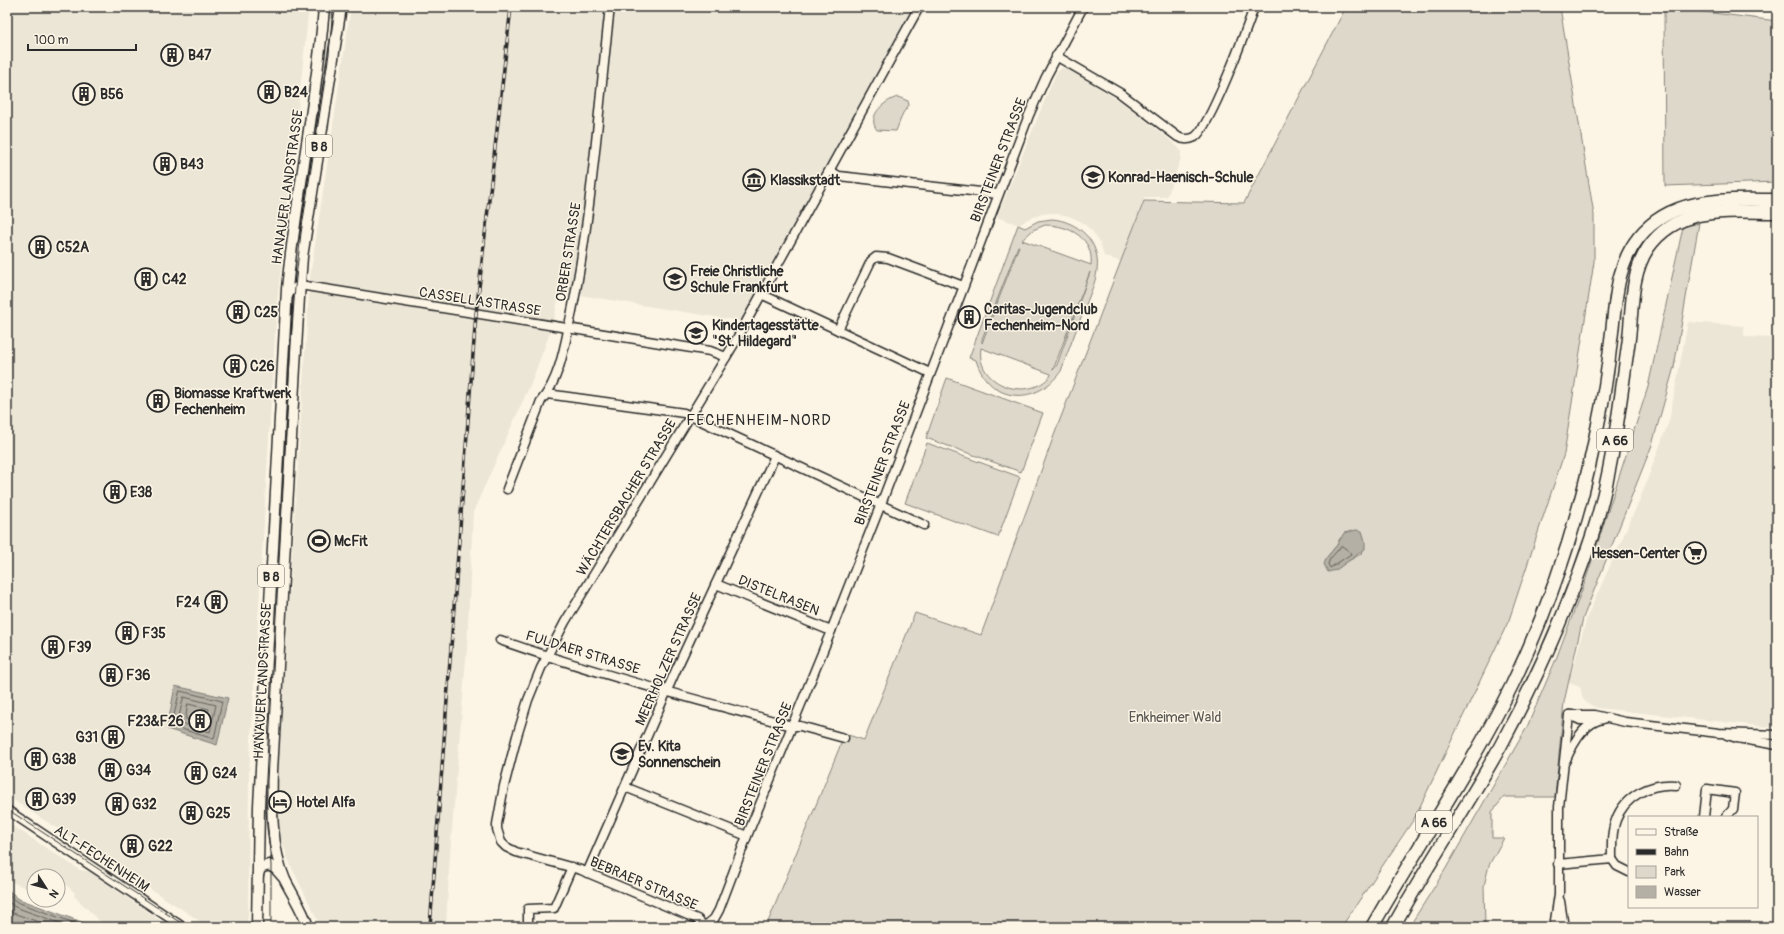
<svg xmlns="http://www.w3.org/2000/svg" width="1784" height="934" font-family="Pangolin,sans-serif">
  <rect width="100%" height="100%" fill="#fcf5e5"/>
  <filter id="ink" filterUnits="userSpaceOnUse"><feTurbulence type="fractalNoise" baseFrequency=".025" numOctaves="2"/><feDisplacementMap in="SourceGraphic" scale="8" xChannelSelector="R" yChannelSelector="G"/><feConvolveMatrix kernelMatrix="1 2 1 2 8 2 1 2 1" color-interpolation-filters="sRGB"/></filter>
  <g filter="url(#ink)">
    <g fill="#ece6d7">
      <polygon points="7,7 309,7 277,303 249,773 248,917 245,927 209,927 7,796"/>
      <polygon points="351,7 927,7 740,321 560,292 551,330 531,383 473,512 467,647 450,854 446,927 321,927 290,864 280,836 276,801 310,277"/>
      <polygon points="1062,68 1069,69 1123,103 1164,135 1179,148 1181,151 1181,158 1167,197 1145,197 1122,262 1104,256 1100,243 1093,232 1082,222 1069,216 1052,213 1042,214 1028,219 1019,225 997,217 1056,73"/>
      <polygon points="1688,322 1744,326 1744,337 1777,338 1777,728 1598,708 1588,704 1583,699 1580,687 1569,683 1587,617 1640,499 1669,421"/>
      <polygon points="7,822 80,870 90,872 170,927 106,927 74,896 75,893 58,878 58,876 34,876 34,888 26,888 7,880"/>
    </g>
    <g fill="#ded8ca" stroke="#84827a" fill-rule="evenodd">
      <path d="M1346,7H1560L1594,215V262L1564,454L1509,620L1414,819L1344,923L1342,927H766L845,734L864,740L915,613L981,635L1056,430L1144,201L1244,203ZM1340,538L1365,541L1361,554L1341,565L1327,557L1337,545Z"/>
      <polygon points="1664,7 1777,21 1777,182 1665,186"/>
      <path d="M898,97L908,101L909,105L903,113L896,131L877,130C866,116 885,100 898,97Z"/>
      <path d="M1052,219C1078,221 1101,242 1097,270C1096,282 1090,293 1086,305C1077,327 1069,349 1061,371C1036,407 989,403 976,360L969,358L1018,225L1025,228L1038,221ZM1045,225C1069,225 1094,238 1091,265L1022,240L1033,230ZM1018,246H1019L982,343V339ZM1090,272L1057,365L1053,370ZM981,348L1051,374V375C1030,403 975,386 981,348Z"/>
      <polygon points="1699,223 1674,367 1652,445 1583,618 1564,702 1555,797 1504,797 1492,812 1492,838 1504,838 1489,865 1484,886 1485,927 1409,927 1445,870 1527,727 1556,659 1585,582 1648,387 1683,227"/>
      <polygon points="947,378 1043,413 1021,472 926,438"/>
      <polygon points="927,443 1020,477 998,537 905,503"/>
    </g>
    <g fill="#b4b0a5" stroke="#7d7b74">
      <polygon points="1356,530 1362,531 1365,541 1365,549 1336,570 1328,572 1324,564 1327,557 1337,545 1344,533"/>
      <polygon points="175,686 228,698 217,745 167,729"/>
      <polygon points="7,889 19,899 95,927 7,927"/>
    </g>
    <g fill="none" stroke-linecap="round" stroke-linejoin="round">
      <g stroke="#62605c" stroke-width="1">
        <polygon points="1342,546 1350,552 1351,554 1330,568 1328,564 1330,559"/>
        <polygon points="180,691 222,701 214,739 172,726"/>
        <polygon points="184,697 216,705 210,732 178,722"/>
        <polygon points="188,704 209,709 206,724 186,719"/>
        <polyline points="7,894 17,902 85,927"/>
        <polyline points="7,901 15,907 71,927"/>
        <polyline points="7,909 13,913 53,927"/>
      </g>
      <g stroke="#2b2b2b" stroke-width="11">
        <g id="minor">
          <path d="M1056,56L1120,93L1178,137C1184,140 1189,140 1195,137C1210,127 1247,28 1254,7"/>
          <polyline points="830,171 839,176 998,194"/>
          <polyline points="761,294 930,373"/>
          <path d="M287,298C291,289 296,285 306,286L710,351L726,357"/>
          <polyline points="838,330 871,261 876,257 888,258 963,286"/>
          <polyline points="547,394 684,413 924,525"/>
          <path d="M507,489L541,401C560,379 565,344 571,316C592,215 598,110 610,7"/>
          <polyline points="716,584 831,631"/>
          <path d="M500,640C596,674 695,699 792,726H800L844,738"/>
          <polyline points="1569,715 1594,715 1625,722 1719,733 1777,735"/>
          <polyline points="1570,715 1580,720 1595,720"/>
          <polyline points="1727,735 1737,738 1777,745"/>
          <path d="M1565,762C1572,745 1584,722 1603,719"/>
          <polyline points="625,787 747,836"/>
          <polyline points="7,810 183,927"/>
          <polyline points="1704,817 1707,789 1735,793 1733,809 1726,817"/>
          <path d="M1612,859C1612,846 1611,832 1616,820C1625,795 1651,783 1676,785"/>
          <polyline points="1558,864 1612,859 1617,866 1629,872"/>
          <polyline points="587,873 676,670 775,456"/>
          <polyline points="1560,901 1564,927"/>
          <polyline points="705,926 714,919 719,910 747,836 831,631 881,504 1029,115 1046,77 1083,7"/>
          <polyline points="528,927 528,909 554,908 572,867"/>
          <polyline points="705,927 697,919 581,870 516,852 506,847 501,842 497,829 497,824 504,786 517,736 528,700 541,668 565,622 734,344 919,7"/>
          <polyline points="1554,927 1559,894 1559,807 1569,715"/>
        </g>
      </g>
      <g stroke="#2b2b2b" stroke-width="13">
        <g id="major">
          <polyline points="258,875 260,868 269,865 276,869 283,877"/>
          <path d="M257,927L259,806L287,289C296,195 317,102 324,7"/>
          <path d="M308,927C303,910 293,896 285,880C271,848 271,805 272,771L299,297L302,257L341,7"/>
        </g>
      </g>
      <g stroke="#2b2b2b" stroke-width="15">
        <g id="highway">
          <path d="M1372,927C1418,846 1471,768 1512,685C1552,602 1581,514 1598,424C1604,396 1608,368 1611,340C1616,303 1615,267 1639,237C1673,195 1728,200 1777,200"/>
          <path d="M1393,927C1427,865 1467,807 1501,745C1537,678 1568,609 1592,536C1612,475 1619,410 1628,346C1633,314 1629,276 1648,248C1679,204 1730,212 1777,212"/>
        </g>
      </g>
      <use href="#minor" stroke="#fcf5e5" stroke-width="8"/>
      <use href="#major" stroke="#fcf5e5" stroke-width="10"/>
      <use href="#highway" stroke="#fcf5e5" stroke-width="12"/>
      <g stroke="#2b2b2b" stroke-width="1">
        <polyline points="7,809 187,927"/>
        <polyline points="271,927 271,865 267,818 267,781 291,343 295,287 301,233 329,54 333,7"/>
      </g>
      <g stroke="#2b2b2b" stroke-width="3.5">
        <polyline id="rail" points="430,927 476,314 511,7"/>
      </g>
      <use href="#rail" stroke="#fcf5e5" stroke-width="2" stroke-dasharray="6" stroke-linecap="butt"/>
    </g>
  </g>
  <defs>
    <g id="building-ring" transform="scale(1.15)"><circle r="9.5" fill="#fcf5e5" stroke="#2b2b2b" stroke-width="1.5"/><path d="M-4-6H4V6H1V3H-1V6H-4ZM-2.5-4.3h1.7v1.8h-1.7ZM.8-4.3h1.7v1.8H.8ZM-2.5-1h1.7V.8h-1.7ZM.8-1h1.7V.8H.8Z" fill="#2b2b2b"/></g>
    <g id="school-ring" transform="scale(1.15)"><circle r="9.5" fill="#fcf5e5" stroke="#2b2b2b" stroke-width="1.5"/><path d="M0-5L7-2L0 1L-7-2ZM-4 1L0 2.5L4 1V4Q0 6-4 4Z" fill="#2b2b2b"/></g>
    <g id="museum-ring" transform="scale(1.15)"><circle r="9.5" fill="#fcf5e5" stroke="#2b2b2b" stroke-width="1.5"/><path d="M0-6L6-3V-2H-6V-3ZM-5-1h2V3h-2ZM-1-1h2V3h-2ZM3-1h2V3H3ZM-6 4H6V6H-6Z" fill="#2b2b2b"/></g>
    <g id="stadium-ring" transform="scale(1.15)"><circle r="9.5" fill="#fcf5e5" stroke="#2b2b2b" stroke-width="1.5"/><path d="M0-5a6.5 5 0 1 0 0 10a6.5 5 0 1 0 0-10ZM-3.5-1.8h7v3.6h-7Z" fill="#2b2b2b"/></g>
    <g id="supermarket-ring" transform="scale(1.15)"><circle r="9.5" fill="#fcf5e5" stroke="#2b2b2b" stroke-width="1.5"/><path d="M-6-5.5h2.5l.6 2H6L4.5 2H-2.5L-4.4-4H-6ZM-1.5 3.2a1.3 1.3 0 1 0 .1 0ZM3 3.2a1.3 1.3 0 1 0 .1 0Z" fill="#2b2b2b"/></g>
    <g id="hotel-ring" transform="scale(1.15)"><circle r="9.5" fill="#fcf5e5" stroke="#2b2b2b" stroke-width="1.5"/><path d="M-6-4.5h1.5V1H6V5H4.5V3h-9V5H-6ZM-4 0a1.8 1.8 0 1 1 3.6 0ZM.5 0V-2.5h3Q6-2.5 6 0Z" fill="#2b2b2b"/></g>
  </defs>
  <g fill-rule="evenodd">
    <use href="#building-ring" x="172" y="55"/>
    <use href="#building-ring" x="269" y="92"/>
    <use href="#building-ring" x="84" y="94"/>
    <use href="#building-ring" x="165" y="164"/>
    <use href="#school-ring" x="1093" y="177"/>
    <use href="#museum-ring" x="754" y="180"/>
    <use href="#building-ring" x="40" y="247"/>
    <use href="#building-ring" x="146" y="279"/>
    <use href="#school-ring" x="675" y="279"/>
    <use href="#building-ring" x="238" y="312"/>
    <use href="#building-ring" x="969" y="317"/>
    <use href="#school-ring" x="696" y="333"/>
    <use href="#building-ring" x="235" y="366"/>
    <use href="#building-ring" x="158" y="401"/>
    <use href="#building-ring" x="115" y="492"/>
    <use href="#stadium-ring" x="319" y="541"/>
    <use href="#supermarket-ring" x="1695" y="553"/>
    <use href="#building-ring" x="216" y="602"/>
    <use href="#building-ring" x="127" y="633"/>
    <use href="#building-ring" x="53" y="647"/>
    <use href="#building-ring" x="111" y="675"/>
    <use href="#building-ring" x="200" y="721"/>
    <use href="#building-ring" x="113" y="737"/>
    <use href="#school-ring" x="622" y="754"/>
    <use href="#building-ring" x="36" y="759"/>
    <use href="#building-ring" x="110" y="770"/>
    <use href="#building-ring" x="196" y="773"/>
    <use href="#building-ring" x="37" y="799"/>
    <use href="#hotel-ring" x="280" y="802"/>
    <use href="#building-ring" x="117" y="804"/>
    <use href="#building-ring" x="191" y="813"/>
    <use href="#building-ring" x="132" y="846"/>
  </g>
  <g text-anchor="middle" stroke-width="3" stroke-linejoin="round" paint-order="stroke">
    <g fill="#fcf5e5" stroke="#6a6863" stroke-width="1">
      <rect x="306" y="135" width="26" height="22" rx="3"/>
      <rect x="1597" y="429" width="36" height="22" rx="3"/>
      <rect x="258" y="565" width="26" height="22" rx="3"/>
      <rect x="1416" y="811" width="36" height="22" rx="3"/>
    </g>
    <g font-size="13" font-weight="bold" fill="#2b2b2b">
      <text x="319" y="151">B 8</text>
      <text x="1615" y="445">A 66</text>
      <text x="271" y="581">B 8</text>
      <text x="1434" y="827">A 66</text>
    </g>
    <g font-size="14" font-weight="bold" fill="#2b2b2b" stroke="#fcf5e5" text-anchor="start">
      <text x="188" y="60">B47</text>
      <text x="284" y="97">B24</text>
      <text x="100" y="99">B56</text>
      <text x="180" y="169">B43</text>
      <text x="1108" y="182">Konrad-Haenisch-Schule</text>
      <text x="770" y="185">Klassikstadt</text>
      <text x="56" y="252">C52A</text>
      <text x="690" y="276">Freie Christliche<tspan x="690" dy="16">Schule Frankfurt</tspan></text>
      <text x="162" y="284">C42</text>
      <text x="984" y="314">Caritas-Jugendclub<tspan x="984" dy="16">Fechenheim-Nord</tspan></text>
      <text x="254" y="317">C25</text>
      <text x="712" y="330">Kindertagesstätte<tspan x="712" dy="16">"St. Hildegard"</tspan></text>
      <text x="250" y="371">C26</text>
      <text x="174" y="398">Biomasse Kraftwerk<tspan x="174" dy="16">Fechenheim</tspan></text>
      <text x="130" y="497">E38</text>
      <text x="334" y="546">McFit</text>
      <text x="1680" y="558" text-anchor="end">Hessen-Center</text>
      <text x="200" y="607" text-anchor="end">F24</text>
      <text x="142" y="638">F35</text>
      <text x="68" y="652">F39</text>
      <text x="126" y="680">F36</text>
      <text x="184" y="726" text-anchor="end">F23&amp;F26</text>
      <text x="98" y="742" text-anchor="end">G31</text>
      <text x="638" y="751">Ev. Kita<tspan x="638" dy="16">Sonnenschein</tspan></text>
      <text x="52" y="764">G38</text>
      <text x="126" y="775">G34</text>
      <text x="212" y="778">G24</text>
      <text x="52" y="804">G39</text>
      <text x="296" y="807">Hotel Alfa</text>
      <text x="132" y="809">G32</text>
      <text x="206" y="818">G25</text>
      <text x="148" y="851">G22</text>
    </g>
    <g font-size="14" fill="#2b2b2b" stroke="#fcf5e5">
      <text transform="translate(998 160) rotate(-69)" y="5">BIRSTEINER STRASSE</text>
      <text transform="translate(287 187) rotate(-82)" y="5">HANAUER LANDSTRASSE</text>
      <text transform="translate(568 252) rotate(-81)" y="5">ORBER STRASSE</text>
      <text transform="translate(480 301) rotate(9)" y="5">CASSELLASTRASSE</text>
      <text transform="translate(882 463) rotate(-69)" y="5">BIRSTEINER STRASSE</text>
      <text transform="translate(626 497) rotate(-59)" y="5">WÄCHTERSBACHER STRASSE</text>
      <text transform="translate(779 595) rotate(22)" y="5">DISTELRASEN</text>
      <text transform="translate(583 652) rotate(17)" y="5">FULDAER STRASSE</text>
      <text transform="translate(668 659) rotate(-66)" y="5">MEERHOLZER STRASSE</text>
      <text transform="translate(262 681) rotate(-87)" y="5">HANAUER LANDSTRASSE</text>
      <text transform="translate(763 764) rotate(-68)" y="5">BIRSTEINER STRASSE</text>
      <text transform="translate(102 858) rotate(33)" y="5">ALT-FECHENHEIM</text>
      <text transform="translate(644 883) rotate(23)" y="5">BEBRAER STRASSE</text>
    </g>
    <g font-size="14" fill="#585653" stroke="#fcf5e5">
      <text x="1175" y="722">Enkheimer Wald</text>
    </g>
    <g font-size="15" letter-spacing="1" fill="#2b2b2b" stroke="#fcf5e5">
      <text x="759" y="425">FECHENHEIM-NORD</text>
    </g>
  </g>
  <rect width="1784" height="934" fill="none" stroke="#fcf5e5" stroke-width="24"/>
  <rect x="12" y="12" width="1760" height="910" fill="none" stroke="#2b2b2b" stroke-width="1.5" filter="url(#ink)"/>
  <rect x="1628" y="816" width="130" height="92" fill="#fcf5e5" stroke="#a8a49b"/>
  <rect x="1636" y="829" width="20" height="6" fill="#fcf5e5" stroke="#a8a49b"/>
  <text x="1664" y="836" font-size="12" fill="#2b2b2b">Straße</text>
  <rect x="1636" y="849" width="20" height="6" fill="#2b2b2b" stroke="#a8a49b"/>
  <text x="1664" y="856" font-size="12" fill="#2b2b2b">Bahn</text>
  <rect x="1636" y="866" width="20" height="12" fill="#ded8ca" stroke="#a8a49b"/>
  <text x="1664" y="876" font-size="12" fill="#2b2b2b">Park</text>
  <rect x="1636" y="886" width="20" height="12" fill="#b4b0a5" stroke="#a8a49b"/>
  <text x="1664" y="896" font-size="12" fill="#2b2b2b">Wasser</text>
  <g transform="translate(46 888) rotate(126)"><circle r="19" fill="#fcf5e5" stroke="#a8a49b"/>
  <path d="M0-3L7 15L0 10L-7 15Z" fill="#2b2b2b"/>
  <text y="-6" font-size="11" font-weight="bold" text-anchor="middle" fill="#2b2b2b">N</text>
  </g>
  <path d="M28 44v6h108v-6" fill="none" stroke="#2b2b2b" stroke-width="2"/>
  <text x="34" y="44" font-size="12" fill="#2b2b2b" stroke="#fcf5e5" stroke-width="3" paint-order="stroke">100 m</text>
</svg>
